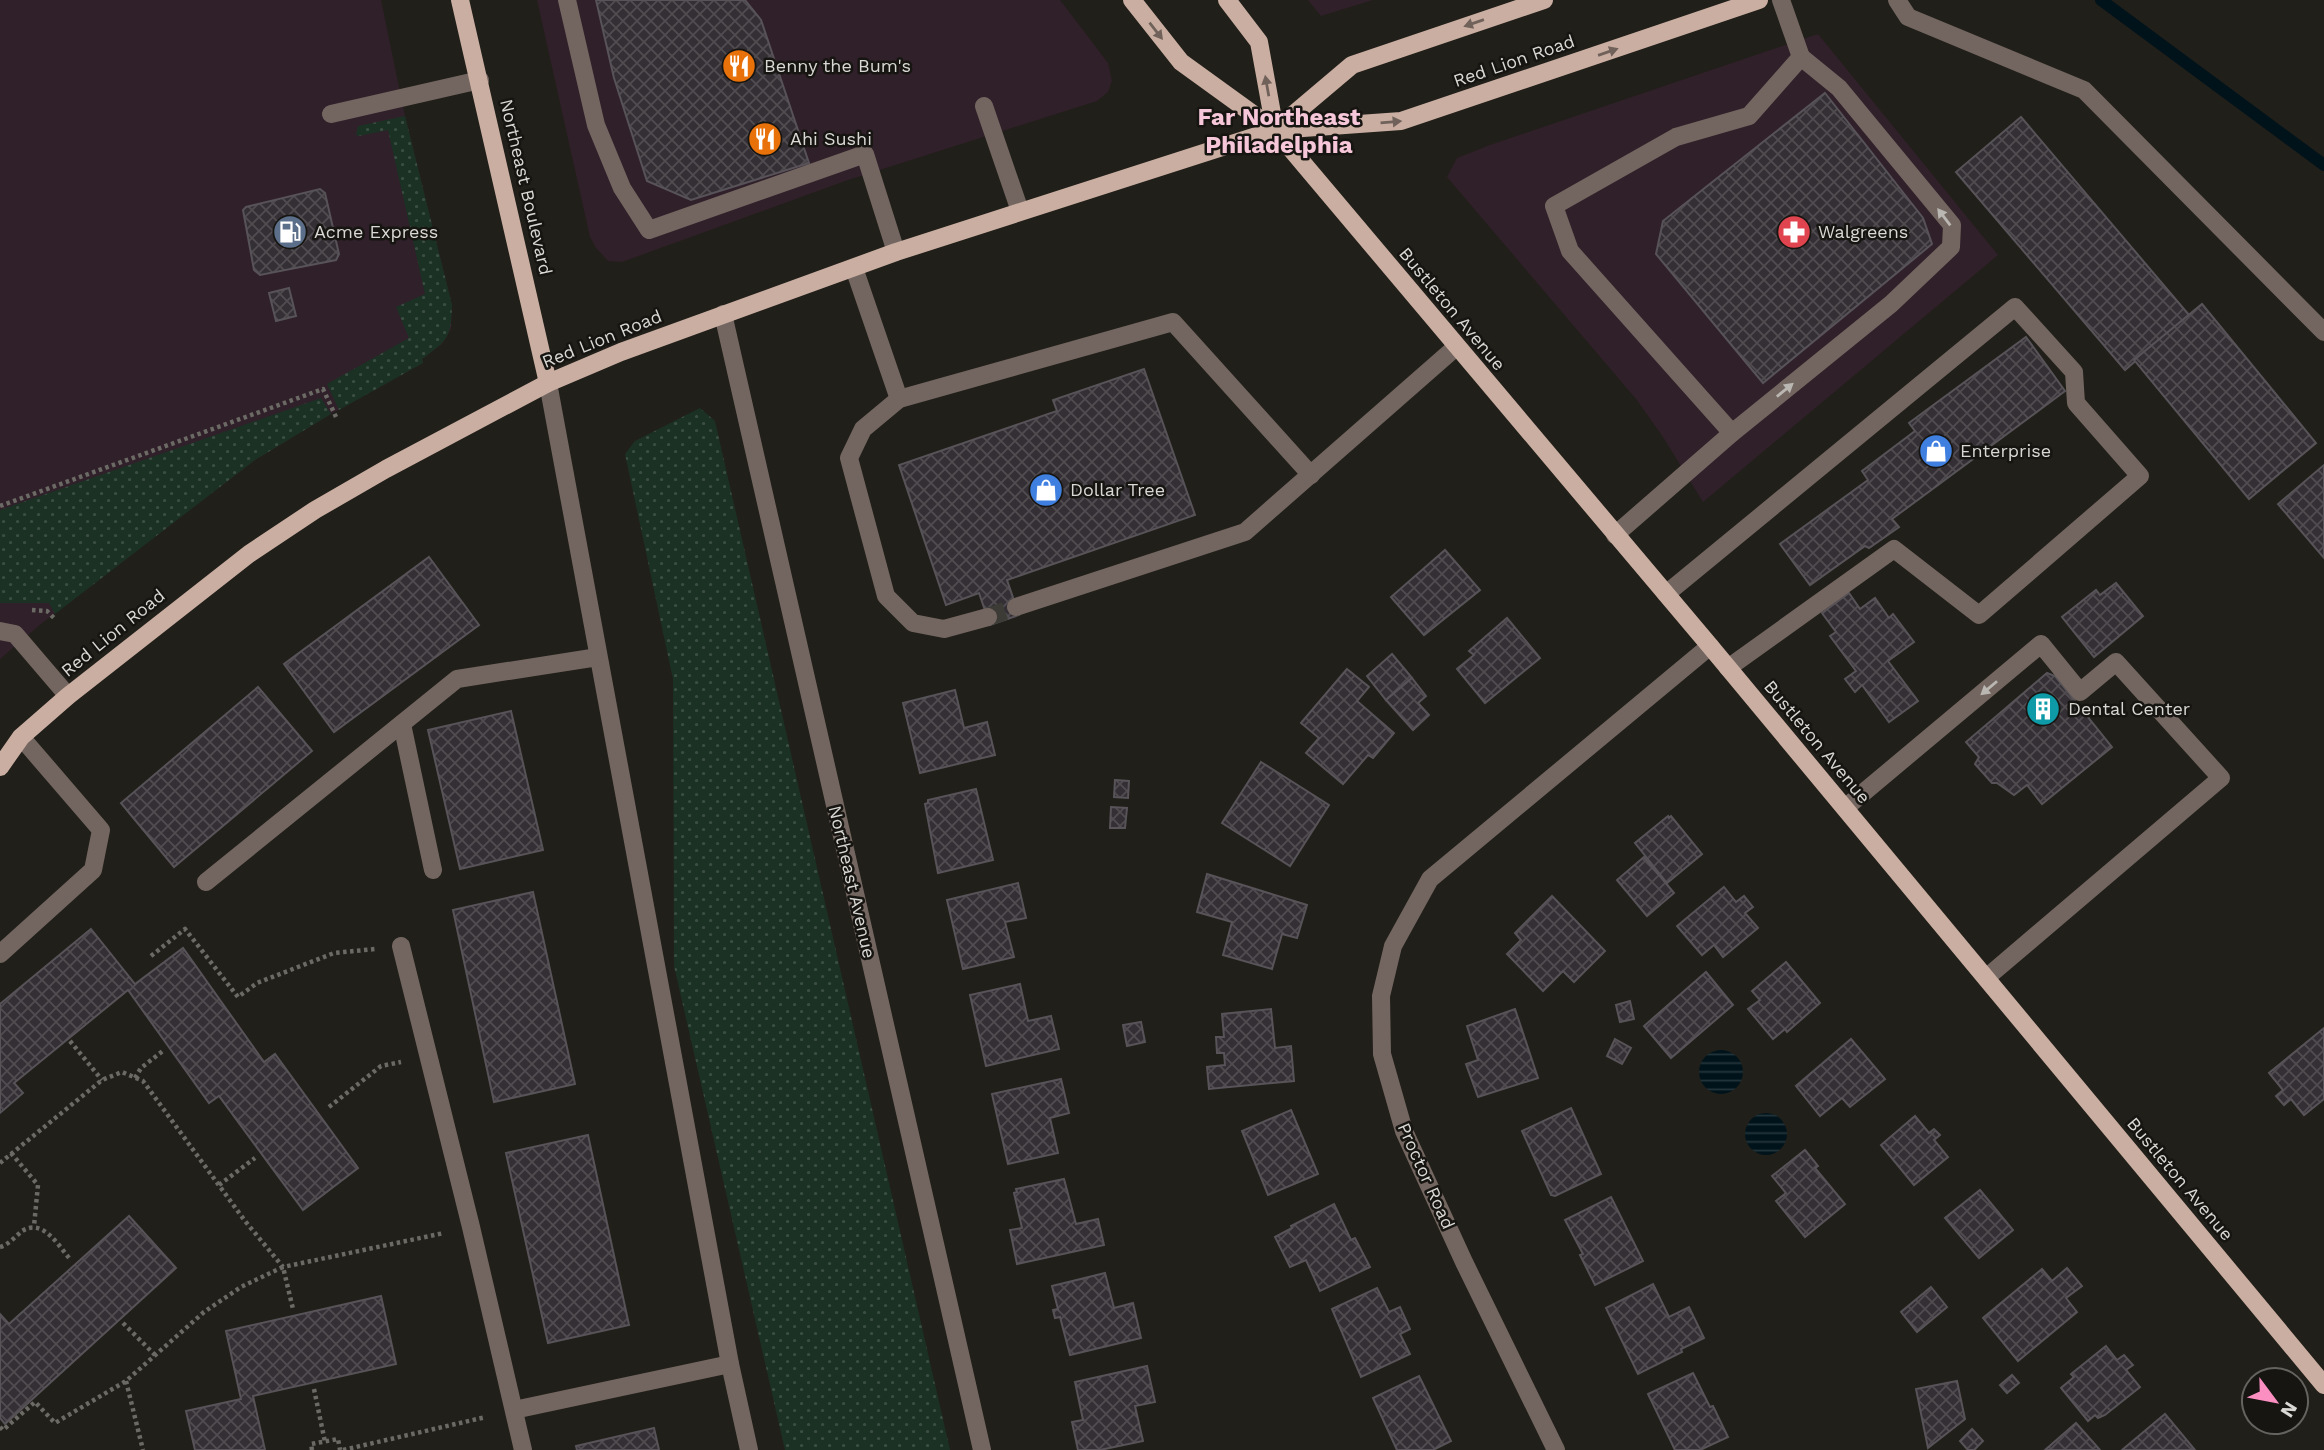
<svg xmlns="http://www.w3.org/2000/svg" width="2324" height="1450" font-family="'Work Sans',sans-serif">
  <defs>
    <pattern id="grass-dots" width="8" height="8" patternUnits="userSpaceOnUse" patternTransform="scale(1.75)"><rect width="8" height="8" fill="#1a3124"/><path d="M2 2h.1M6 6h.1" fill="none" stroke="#3b4e43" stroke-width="1.8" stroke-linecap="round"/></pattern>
    <pattern id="water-rules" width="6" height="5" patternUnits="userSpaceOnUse" patternTransform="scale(1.75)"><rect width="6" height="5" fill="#00131b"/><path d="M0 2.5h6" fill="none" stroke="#25353b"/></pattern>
    <pattern id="building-cross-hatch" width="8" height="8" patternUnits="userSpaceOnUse" patternTransform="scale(1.75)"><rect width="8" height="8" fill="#332f34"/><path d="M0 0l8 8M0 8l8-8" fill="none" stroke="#504c50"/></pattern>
  </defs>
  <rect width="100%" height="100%" fill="#211f19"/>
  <g fill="#30202a">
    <polygon points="0,0 381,0 405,116 452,305 451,329 442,344 422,359 423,363 331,414 255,460 41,624 0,659"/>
    <polygon points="537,0 1060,0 1108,63 1112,81 1108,92 1097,101 848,180 622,262 608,261 596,248 590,237"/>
    <polygon points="1308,0 1373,0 1321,16"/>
    <polygon points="1818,34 1998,255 1703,502 1663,437 1636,399 1447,177 1457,158 1490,145"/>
  </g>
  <g fill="url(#grass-dots)">
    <path d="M405,116L452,305C451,338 448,340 422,359L423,363L339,410L327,384L409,338L396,307L425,294L388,130L359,136L356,135L358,126Z"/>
    <polygon points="321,398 331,414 255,460 55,614 49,603 0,603 0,510"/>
    <polygon points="700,408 715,421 950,1450 785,1450 674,966 673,679 625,454 635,441"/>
  </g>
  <g fill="url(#water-rules)">
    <circle cx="1721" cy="1072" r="22"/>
    <circle cx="1766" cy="1134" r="21"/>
  </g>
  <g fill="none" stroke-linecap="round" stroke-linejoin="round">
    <polyline stroke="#00131b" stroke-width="12" points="2101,0 2324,165"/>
  </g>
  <g fill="url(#building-cross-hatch)" stroke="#575358" stroke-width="2">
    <polygon points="596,0 745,0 761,20 809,163 691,200 647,181 614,78"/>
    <polygon points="1825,93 1923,218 1932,244 1763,383 1656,254 1663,221"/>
    <polygon points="2021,117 2189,315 2125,370 1956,172"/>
    <polygon points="320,189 325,193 339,254 336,260 260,275 254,270 243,210 246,207"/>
    <polygon points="289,288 296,316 276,321 269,293"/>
    <polygon points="2202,304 2316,443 2249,499 2134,360"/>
    <polygon points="2026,337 2065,391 1892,519 1899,527 1869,548 1865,546 1810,585 1780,544 1868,480 1862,471 1915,431 1909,423"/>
    <polygon points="1144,369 1195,515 1007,580 1019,615 990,625 979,593 946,605 899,465 1057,411 1053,400"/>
    <polygon points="2324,465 2324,558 2278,504"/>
    <polygon points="1445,550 1480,590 1424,635 1391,597"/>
    <polygon points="429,557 479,625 334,732 284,664"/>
    <polygon points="2116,583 2143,616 2094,657 2062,617 2096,590 2100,595"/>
    <polygon points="1849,593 1860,609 1875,598 1889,618 1893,614 1914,642 1888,661 1918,701 1889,722 1862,685 1855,692 1845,679 1856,671 1830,636 1836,632 1822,613"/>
    <polygon points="1507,618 1540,658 1485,703 1457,669 1474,655 1469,651"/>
    <polygon points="1392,654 1412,678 1386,700 1367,676"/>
    <polygon points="1347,669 1369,687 1357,701 1394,733 1373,758 1368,755 1343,784 1306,753 1319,738 1301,723"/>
    <polygon points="2047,673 2055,676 2112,747 2042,804 2027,785 2014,795 1997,783 1992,783 1975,764 1979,757 1966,742"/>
    <polygon points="1412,678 1426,696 1418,703 1429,715 1413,730 1386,700"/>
    <polygon points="258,687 312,751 174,867 121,803"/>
    <polygon points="955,690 964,728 987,722 995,755 920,773 903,703"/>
    <polygon points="511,711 543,850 460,869 428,730"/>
    <polygon points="1261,762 1329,805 1290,866 1222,823"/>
    <polygon points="1115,780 1129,781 1128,798 1114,797"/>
    <polygon points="976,789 993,860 938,873 925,804 928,803 928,800"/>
    <polygon points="1111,807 1127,808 1125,828 1110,828"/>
    <polygon points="1668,816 1669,818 1671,816 1702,854 1667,883 1635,843"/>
    <polygon points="1644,857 1674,893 1647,916 1617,880"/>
    <polygon points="1207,874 1307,905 1297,938 1282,934 1272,969 1223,955 1232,922 1197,912"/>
    <polygon points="1018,883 1026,918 1005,922 1014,957 963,969 947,900"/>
    <polygon points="1724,887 1736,902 1744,896 1753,907 1745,913 1758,928 1723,957 1714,945 1702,955 1677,926"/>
    <polygon points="533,892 575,1084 494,1102 453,910"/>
    <polygon points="1552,896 1605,951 1574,982 1563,971 1543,991 1507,954 1521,940 1515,933"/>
    <polygon points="91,929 135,984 183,948 264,1062 275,1054 358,1168 303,1210 219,1096 209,1103 128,990 14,1083 23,1093 0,1113 0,1004"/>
    <polygon points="1786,962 1820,1003 1787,1032 1785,1029 1773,1039 1748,1009 1760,1000 1752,991"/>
    <polygon points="1706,972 1733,1005 1671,1058 1644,1026"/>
    <polygon points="1020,984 1028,1021 1051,1016 1059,1049 986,1066 970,995"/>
    <polygon points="1630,1001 1634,1019 1620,1022 1616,1005"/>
    <polygon points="1271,1009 1275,1048 1291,1046 1294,1081 1209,1089 1207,1067 1225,1065 1224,1053 1217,1053 1216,1037 1224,1037 1222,1014"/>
    <polygon points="1515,1009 1538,1078 1478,1097 1466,1064 1478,1060 1467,1026"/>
    <polygon points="1141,1022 1145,1042 1127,1046 1123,1025"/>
    <polygon points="2324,1028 2324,1099 2304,1115 2291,1099 2284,1105 2276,1096 2283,1090 2269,1073"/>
    <polygon points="1615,1039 1631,1048 1622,1064 1607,1056"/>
    <polygon points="1851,1039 1885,1079 1850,1107 1842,1098 1820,1116 1796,1086"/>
    <polygon points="1061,1079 1069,1113 1050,1118 1058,1153 1008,1164 992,1094"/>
    <polygon points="1571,1108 1601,1174 1555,1196 1551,1195 1522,1131"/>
    <polygon points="1291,1110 1318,1174 1268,1195 1242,1131"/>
    <polygon points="1915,1116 1929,1133 1934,1129 1940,1135 1934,1140 1948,1157 1914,1185 1881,1145"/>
    <polygon points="588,1135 629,1325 548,1343 506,1153"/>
    <polygon points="1805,1150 1818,1166 1815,1168 1845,1204 1805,1237 1776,1201 1786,1193 1772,1176"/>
    <polygon points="1064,1179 1076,1224 1098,1219 1104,1245 1017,1264 1010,1230 1022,1228 1014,1193 1017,1192 1016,1189"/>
    <polygon points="1980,1190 2013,1230 1979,1258 1945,1218"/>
    <polygon points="1611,1197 1643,1261 1595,1285 1580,1255 1583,1254 1565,1220"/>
    <polygon points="1334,1204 1351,1240 1355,1238 1370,1267 1320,1291 1306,1260 1290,1267 1275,1237 1292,1228 1291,1226"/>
    <polygon points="129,1216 176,1268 5,1424 0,1418 0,1314 9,1324"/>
    <polygon points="2067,1268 2082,1286 2066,1298 2077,1312 2018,1361 1983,1318 2042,1269 2052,1281"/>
    <polygon points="1105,1273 1114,1308 1133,1303 1141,1338 1070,1355 1060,1317 1055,1318 1053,1310 1058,1309 1052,1286"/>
    <polygon points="1653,1284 1669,1317 1689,1307 1704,1338 1681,1349 1682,1352 1638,1374 1606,1308"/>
    <polygon points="1931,1287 1947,1307 1917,1332 1901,1312"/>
    <polygon points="1377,1288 1389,1312 1400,1307 1410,1329 1400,1334 1410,1354 1361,1377 1332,1309"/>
    <polygon points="381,1296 396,1364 253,1396 265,1450 195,1450 186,1411 241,1399 226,1331"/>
    <polygon points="2106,1346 2117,1360 2124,1355 2133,1365 2126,1370 2140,1387 2105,1415 2098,1418 2095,1415 2088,1421 2061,1388 2074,1377 2071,1374"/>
    <polygon points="1147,1366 1155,1402 1135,1406 1143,1441 1100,1450 1078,1450 1072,1422 1083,1420 1075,1382"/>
    <polygon points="1693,1373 1710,1407 1713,1406 1728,1437 1700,1450 1675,1450 1648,1394"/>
    <polygon points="2012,1375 2019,1383 2007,1393 2000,1385"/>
    <polygon points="1419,1376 1451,1441 1433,1450 1397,1450 1373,1398"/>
    <polygon points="1957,1381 1965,1419 1928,1448 1916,1389"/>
    <polygon points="2165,1414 2195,1450 2122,1450"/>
    <polygon points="2076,1423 2100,1450 2045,1450"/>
    <polygon points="654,1428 659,1450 577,1450 576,1446"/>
    <polygon points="1972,1429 1983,1441 1974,1450 1968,1450 1960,1441"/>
  </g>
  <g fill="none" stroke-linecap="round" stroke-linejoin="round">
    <polyline stroke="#3d3b35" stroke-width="18" stroke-dasharray="18 9" stroke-linecap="butt" points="988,617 1016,607"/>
    <g stroke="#6c6a65" stroke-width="4.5" stroke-dasharray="3.5 3.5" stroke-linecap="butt">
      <polyline points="0,506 323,389 336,417"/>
      <polyline points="32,610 47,611 55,619"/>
      <polyline points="151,956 185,929 238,997 257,983 334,953 375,949"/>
      <polyline points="70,1041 102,1080"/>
      <polyline points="135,1078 141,1068 164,1050"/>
      <polyline points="329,1107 381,1066 401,1062"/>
      <polyline points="11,1153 38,1185 34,1226"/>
      <polyline points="0,1163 102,1080 122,1072 143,1081 245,1221 283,1267 444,1233"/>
      <polyline points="219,1185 255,1158"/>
      <path d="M0,1247C8,1245 15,1237 22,1231C43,1218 58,1245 70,1259"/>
      <polyline points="123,1323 155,1355"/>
      <polyline points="126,1381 143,1450"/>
      <polyline points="314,1389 325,1442"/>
      <polyline points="0,1427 3,1430 35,1402 55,1423 126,1381 204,1312 241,1287 283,1267 293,1309"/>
      <polyline points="312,1450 311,1444 338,1439 340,1450"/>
      <polyline points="343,1450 486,1417"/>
    </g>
    <g stroke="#736660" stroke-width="18">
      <polyline points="567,0 596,125 622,188 649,230 865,154 896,252"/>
      <polyline points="1897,0 1908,17 2084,90 2324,332"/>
      <polyline points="984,106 1020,211"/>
      <polyline points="331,114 480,80"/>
      <polyline points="854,268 899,399"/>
      <polyline points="723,314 982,1450"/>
      <polyline points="548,383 730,1364 749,1450"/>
      <polyline points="1732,433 1891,304 1951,247 1952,225 1839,88 1801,57"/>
      <polyline points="1615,535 1732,433 1570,251 1554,206 1676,137 1749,116 1801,57 1781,0"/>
      <polyline points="1666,594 2015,307 2074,372 2076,403 2140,476 1979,615 1894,549 1728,668"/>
      <polyline points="1016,607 1245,532 1456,347"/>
      <polyline points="988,617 944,629 913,623 886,596 849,458 863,429 899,399 1173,322 1311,475"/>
      <polyline points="0,631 15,634 68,696"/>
      <polyline points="402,724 433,870"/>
      <polyline points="1845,808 2041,644 2080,692 2116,662 2221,778 1986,978"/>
      <polyline points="206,882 457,679 598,657"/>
      <polyline points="401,946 471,1227 523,1450"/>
      <polyline points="0,954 93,870 101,830 21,737"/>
      <polyline points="514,1410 730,1364"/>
      <polyline points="1556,1450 1464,1262 1404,1131 1382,1054 1381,996 1393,946 1430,879 1710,646"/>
    </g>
    <g stroke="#caaea2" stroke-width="18">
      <polyline points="460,0 548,383"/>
      <polyline points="1132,0 1181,62 1275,130 1710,646 2324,1385"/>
      <polyline points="1227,0 1259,42 1275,130"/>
      <polyline points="1275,130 1352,65 1544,0"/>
      <polyline points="0,767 21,737 68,696 249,554 315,510 386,469 548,383 621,352 896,252 1275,130 1401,121 1759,0"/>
    </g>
  </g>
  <defs><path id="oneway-solid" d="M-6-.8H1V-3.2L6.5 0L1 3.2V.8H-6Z" transform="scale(1.75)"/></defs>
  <g fill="#70625a">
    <use href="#oneway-solid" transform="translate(1474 23) rotate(161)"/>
    <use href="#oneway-solid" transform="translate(1156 31) rotate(52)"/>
    <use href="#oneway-solid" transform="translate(1608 52) rotate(-19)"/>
    <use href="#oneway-solid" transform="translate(1267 86) rotate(-100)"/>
    <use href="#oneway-solid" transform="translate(1391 122) rotate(-5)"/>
  </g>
  <g fill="#bab6b1">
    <use href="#oneway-solid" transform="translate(1944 217) rotate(-127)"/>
    <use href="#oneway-solid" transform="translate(1785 390) rotate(-39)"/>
    <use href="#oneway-solid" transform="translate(1989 688) rotate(140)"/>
  </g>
  <defs>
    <g id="restaurant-disc" transform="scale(1.75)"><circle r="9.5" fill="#e8710a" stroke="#171511"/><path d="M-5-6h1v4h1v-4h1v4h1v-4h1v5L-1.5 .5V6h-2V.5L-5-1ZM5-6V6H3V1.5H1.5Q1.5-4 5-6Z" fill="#fff"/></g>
    <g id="fuel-disc" transform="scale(1.75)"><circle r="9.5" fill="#5c6f8a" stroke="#171511"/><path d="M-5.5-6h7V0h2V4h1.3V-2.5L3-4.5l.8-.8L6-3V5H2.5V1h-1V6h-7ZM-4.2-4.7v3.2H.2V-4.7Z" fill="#fff"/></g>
    <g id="pharmacy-disc" transform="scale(1.75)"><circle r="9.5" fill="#e0444e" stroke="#171511"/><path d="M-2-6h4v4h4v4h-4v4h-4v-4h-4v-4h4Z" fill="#fff"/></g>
    <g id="shop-disc" transform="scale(1.75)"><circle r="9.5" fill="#3f7fe0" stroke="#171511"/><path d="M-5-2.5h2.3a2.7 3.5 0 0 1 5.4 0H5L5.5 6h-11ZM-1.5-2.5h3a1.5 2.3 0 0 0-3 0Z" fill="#fff"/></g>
    <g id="building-disc" transform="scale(1.75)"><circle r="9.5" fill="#0f9aa8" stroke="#171511"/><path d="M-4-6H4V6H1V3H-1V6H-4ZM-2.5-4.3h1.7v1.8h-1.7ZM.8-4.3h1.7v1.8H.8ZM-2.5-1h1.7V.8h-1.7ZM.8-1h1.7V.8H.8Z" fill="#fff"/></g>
  </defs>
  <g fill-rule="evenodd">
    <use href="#restaurant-disc" x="739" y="66"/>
    <use href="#restaurant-disc" x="765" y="139"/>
    <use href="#fuel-disc" x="290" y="232"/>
    <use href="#pharmacy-disc" x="1794" y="232"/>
    <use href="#shop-disc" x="1936" y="451"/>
    <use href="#shop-disc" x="1046" y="490"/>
    <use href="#building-disc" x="2043" y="709"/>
  </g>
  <g text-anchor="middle" stroke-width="5" stroke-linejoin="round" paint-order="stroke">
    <g font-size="18" fill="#d9d8d4" stroke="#171511">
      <text transform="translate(1514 61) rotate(-19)" y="6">Red Lion Road</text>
      <text transform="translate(526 187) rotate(77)" y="6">Northeast Boulevard</text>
      <text transform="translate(1452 309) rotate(50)" y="6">Bustleton Avenue</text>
      <text transform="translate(602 339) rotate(-22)" y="6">Red Lion Road</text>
      <text transform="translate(113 633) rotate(-39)" y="6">Red Lion Road</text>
      <text transform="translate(1817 742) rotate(50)" y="6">Bustleton Avenue</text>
      <text transform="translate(852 882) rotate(77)" y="6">Northeast Avenue</text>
      <text transform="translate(1426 1176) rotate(66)" y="6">Proctor Road</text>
      <text transform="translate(2180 1179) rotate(50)" y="6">Bustleton Avenue</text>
    </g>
    <g font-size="18" fill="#d9d8d4" stroke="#171511" text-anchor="start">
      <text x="764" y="72">Benny the Bum's</text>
      <text x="790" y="145">Ahi Sushi</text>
      <text x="314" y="238">Acme Express</text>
      <text x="1818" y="238">Walgreens</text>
      <text x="1960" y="457">Enterprise</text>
      <text x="1070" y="496">Dollar Tree</text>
      <text x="2068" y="715">Dental Center</text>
    </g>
    <g font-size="24" font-weight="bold" fill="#f6c6d9" stroke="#171511">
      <text x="1279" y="125">Far Northeast<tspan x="1279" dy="28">Philadelphia</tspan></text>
    </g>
  </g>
  <g transform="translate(2275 1401) rotate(122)"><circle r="33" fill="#171511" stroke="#65635f" stroke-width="2"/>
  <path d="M0-5L12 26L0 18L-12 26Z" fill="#fc8fc1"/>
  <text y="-10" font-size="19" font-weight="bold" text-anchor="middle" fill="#d9d8d4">N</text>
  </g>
</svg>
